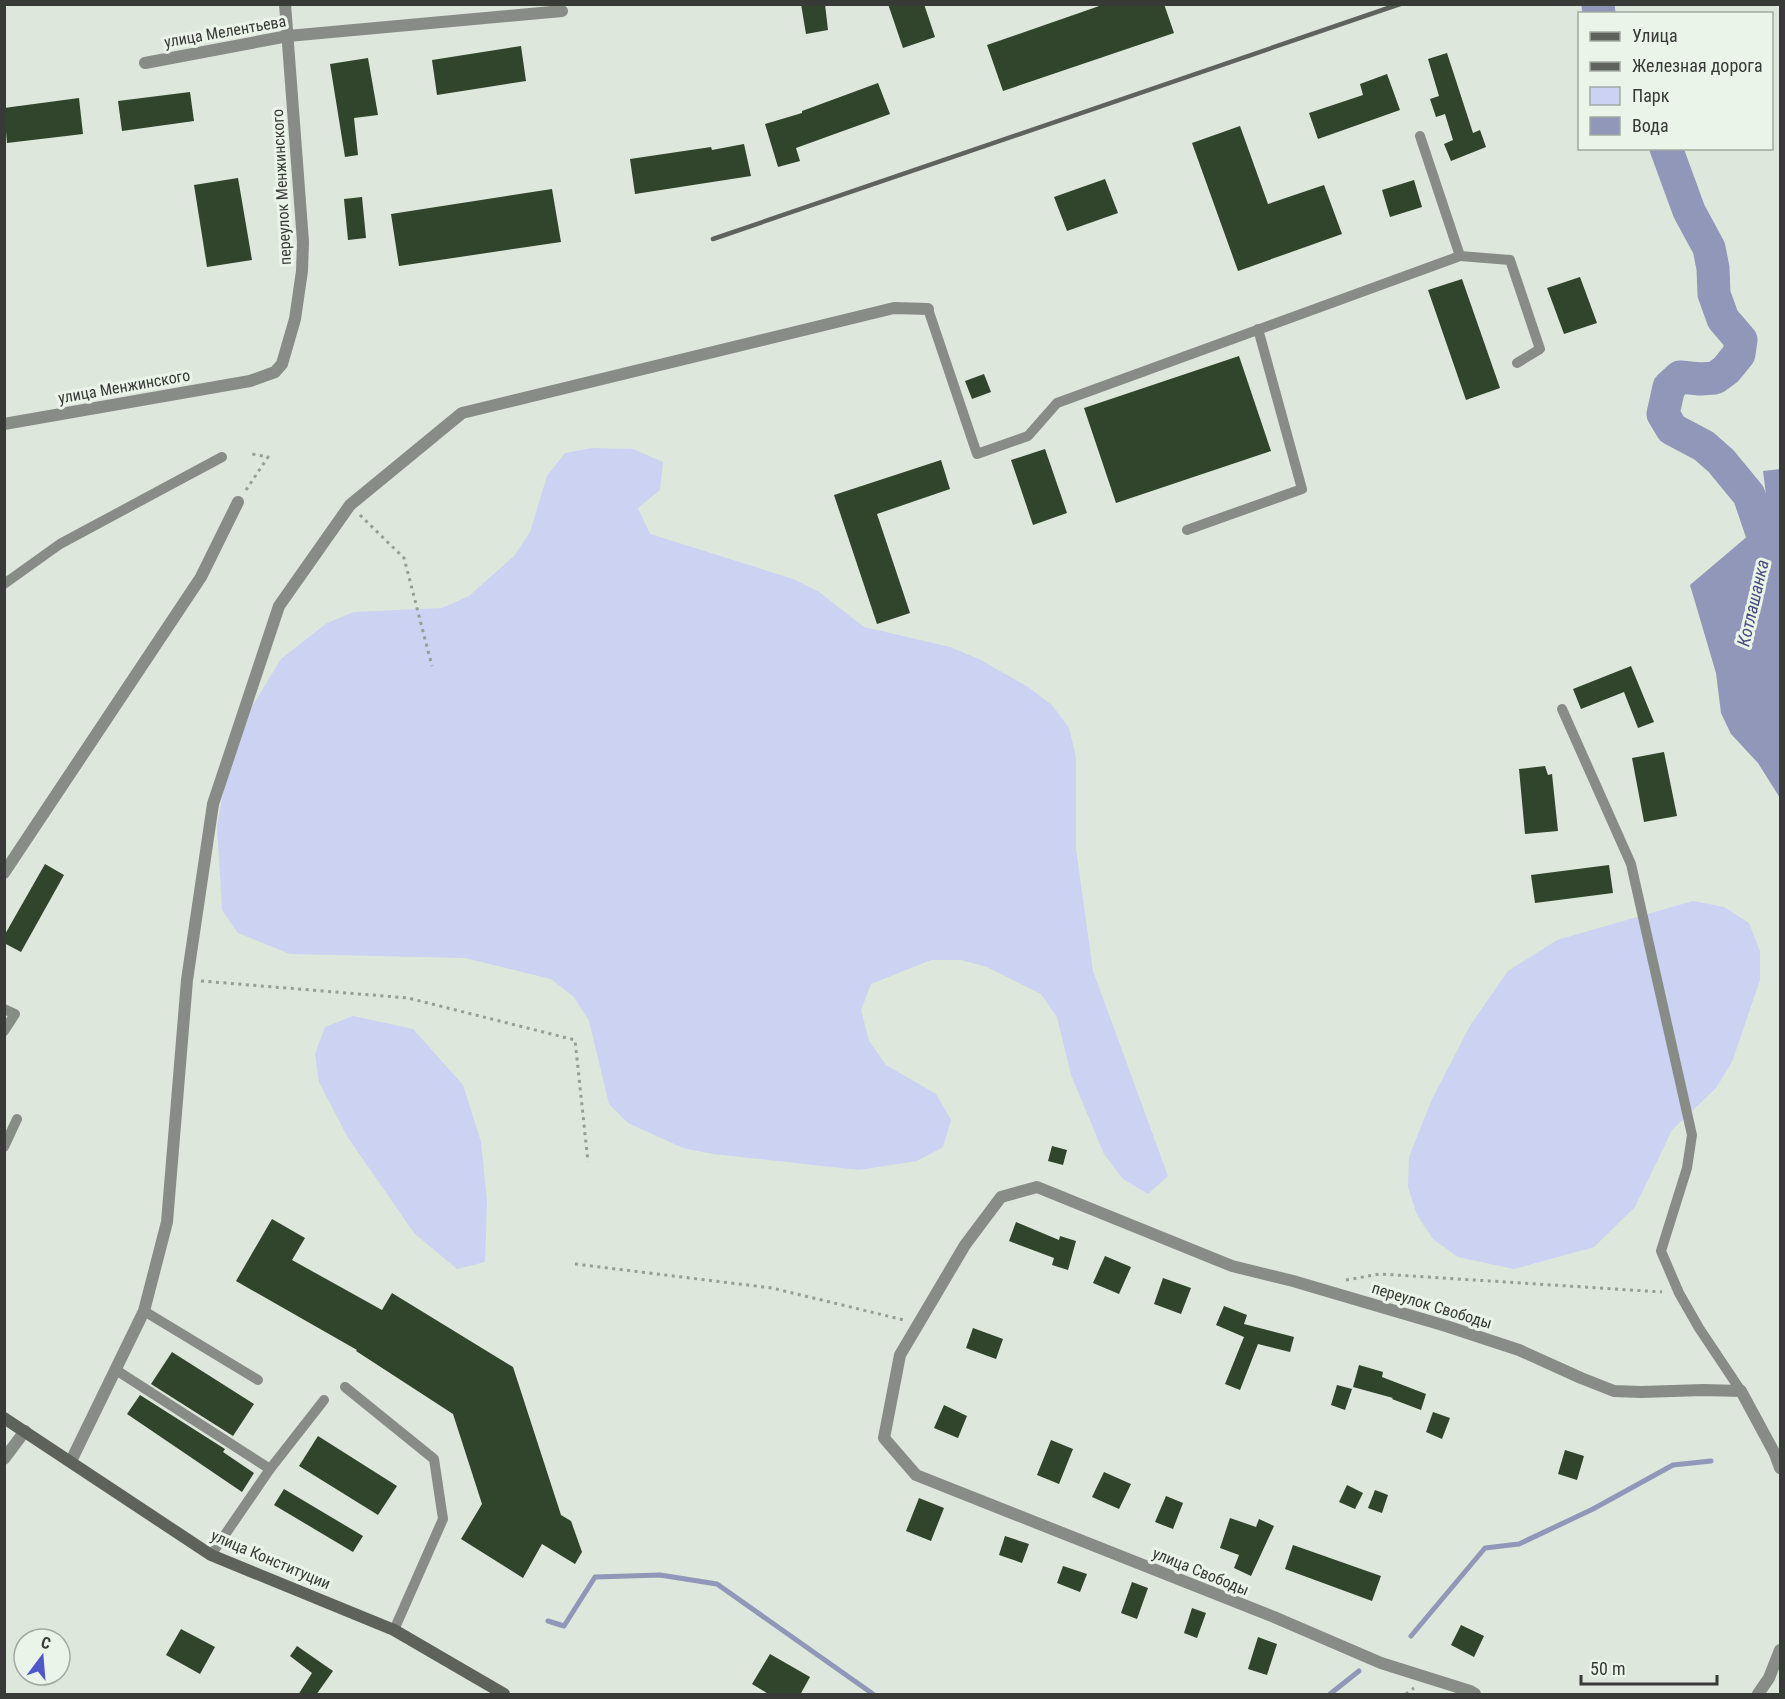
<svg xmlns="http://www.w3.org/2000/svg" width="1785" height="1699" font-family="'Roboto Condensed',sans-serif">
  <rect width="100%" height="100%" fill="#dde7db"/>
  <g fill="#cbd2f2">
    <polygon points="593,448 633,449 663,462 660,490 638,508 650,534 793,579 819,592 864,627 950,647 979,659 1028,687 1052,705 1069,728 1076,757 1076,849 1093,971 1168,1176 1148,1194 1123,1179 1104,1154 1071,1075 1057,1017 1041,994 987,967 961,960 931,960 871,984 861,1010 869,1041 886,1065 936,1094 951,1120 943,1147 917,1161 859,1170 713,1154 683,1148 628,1123 609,1104 589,1021 574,997 551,979 465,958 290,954 238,933 222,910 217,826 228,767 248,713 281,659 327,623 354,612 442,608 469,596 514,556 530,532 547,476 565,453"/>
    <polygon points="1693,901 1724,907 1749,923 1760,951 1760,980 1732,1062 1716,1088 1672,1130 1635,1207 1594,1247 1514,1269 1458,1257 1433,1239 1417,1215 1408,1187 1409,1157 1432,1099 1471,1024 1508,971 1557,940"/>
    <polygon points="353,1016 413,1029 463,1085 481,1142 487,1201 485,1262 457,1269 414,1233 347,1136 319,1082 315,1054 325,1027"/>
  </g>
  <polygon fill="#9097b8" points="1780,469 1780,798 1758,763 1731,734 1721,713 1716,673 1690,585 1769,518 1763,471"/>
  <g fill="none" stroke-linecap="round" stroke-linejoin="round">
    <g stroke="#9097b8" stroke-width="5">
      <polyline points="548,1621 564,1626 595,1577 660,1575 717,1584 873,1694"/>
      <polyline points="1411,1636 1485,1548 1519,1544 1593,1509 1673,1465 1711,1461"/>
      <polyline points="1330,1694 1359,1671"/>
    </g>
    <g stroke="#9097b8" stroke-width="33">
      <polyline points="1598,4 1599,14"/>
      <polyline points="1666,148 1689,211 1709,248 1713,268 1714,294 1723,319 1741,340 1739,354 1726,370 1715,378 1700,379 1680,377 1669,387 1663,414 1672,429 1704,446 1721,461 1749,495 1766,545 1761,568"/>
    </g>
  </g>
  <g fill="#30452b">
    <polygon points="801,4 825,4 828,30 806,34"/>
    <polygon points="888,4 924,4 935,37 903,48"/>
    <polygon points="1105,4 1164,4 1174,33 1003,91 987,45"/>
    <polygon points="521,46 526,81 437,95 432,60"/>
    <polygon points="1447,53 1473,133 1480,130 1486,147 1451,161 1444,144 1453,140 1445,114 1436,117 1430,99 1439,96 1428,59"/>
    <polygon points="368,58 378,115 354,118 358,155 345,157 330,64"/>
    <polygon points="1387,74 1400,110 1318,139 1309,113 1363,95 1360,84"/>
    <polygon points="878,83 890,114 796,148 800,161 778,167 765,124 802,113 802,111"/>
    <polygon points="190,92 194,121 122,131 118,101"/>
    <polygon points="79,98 83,134 7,143 4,108"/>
    <polygon points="1240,126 1268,204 1324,185 1342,234 1238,271 1192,143"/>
    <polygon points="744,144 751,176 635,194 630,159 711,147 712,150"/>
    <polygon points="238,178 252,260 207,267 194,185"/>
    <polygon points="1105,179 1118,213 1067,231 1054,197"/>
    <polygon points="1414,180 1422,207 1390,217 1382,190"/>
    <polygon points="552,189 561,242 399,266 391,214"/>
    <polygon points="362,197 366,238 348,240 344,199"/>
    <polygon points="1580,277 1597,323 1564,334 1547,288"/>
    <polygon points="1462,279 1500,388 1466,400 1428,290"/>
    <polygon points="1239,356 1271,451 1116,503 1084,408"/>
    <polygon points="984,374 991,392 972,399 965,381"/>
    <polygon points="1045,449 1067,513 1033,525 1011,460"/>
    <polygon points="941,460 950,489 877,514 910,613 877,624 834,495"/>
    <polygon points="1631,666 1654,722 1638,728 1624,692 1581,709 1573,689"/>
    <polygon points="1664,752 1677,816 1644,822 1632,758"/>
    <polygon points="1545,766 1548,775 1552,774 1558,831 1525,834 1519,769"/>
    <polygon points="45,864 64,875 21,952 4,943 4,936"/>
    <polygon points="1609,865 1613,893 1535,903 1531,875"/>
    <polygon points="1052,1146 1067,1150 1063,1165 1048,1161"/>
    <polygon points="272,1219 305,1238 292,1260 382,1310 392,1293 513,1367 561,1515 571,1521 582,1552 575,1564 542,1544 523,1578 461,1539 482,1504 453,1414 356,1351 357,1350 236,1281"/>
    <polygon points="1016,1222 1059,1240 1060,1236 1076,1241 1068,1270 1052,1265 1054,1258 1009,1241"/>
    <polygon points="1105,1256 1131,1267 1119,1294 1093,1283"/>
    <polygon points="1163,1278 1191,1288 1181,1314 1154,1304"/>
    <polygon points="1224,1306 1247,1315 1244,1324 1294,1337 1290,1352 1258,1344 1240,1390 1225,1384 1244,1337 1216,1325"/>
    <polygon points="973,1328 1003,1339 996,1359 966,1348"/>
    <polygon points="172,1352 254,1404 233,1436 151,1384"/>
    <polygon points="1359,1365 1383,1372 1382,1377 1426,1394 1421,1410 1392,1399 1393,1398 1353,1387"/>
    <polygon points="1337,1385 1352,1389 1345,1410 1331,1405"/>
    <polygon points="140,1395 225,1449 223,1452 254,1473 242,1492 127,1414"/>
    <polygon points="944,1405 967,1416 958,1438 934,1428"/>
    <polygon points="1433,1412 1450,1418 1442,1439 1426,1432"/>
    <polygon points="318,1436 397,1486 378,1515 299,1466"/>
    <polygon points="1051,1440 1073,1449 1059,1484 1037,1475"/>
    <polygon points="1565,1450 1584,1456 1577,1480 1558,1474"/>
    <polygon points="1104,1472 1131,1484 1119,1509 1092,1497"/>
    <polygon points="1347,1485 1363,1493 1355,1509 1339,1502"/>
    <polygon points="284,1489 363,1536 353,1552 274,1505"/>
    <polygon points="1375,1490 1388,1495 1382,1513 1368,1508"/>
    <polygon points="1166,1496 1183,1503 1173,1529 1155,1522"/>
    <polygon points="919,1498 944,1508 931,1541 906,1531"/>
    <polygon points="1230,1518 1256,1527 1259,1519 1274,1526 1251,1576 1234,1568 1239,1555 1220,1548"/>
    <polygon points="1005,1536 1029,1544 1022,1563 999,1555"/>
    <polygon points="1293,1545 1381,1576 1372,1601 1285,1569"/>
    <polygon points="1063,1566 1087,1574 1080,1592 1057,1583"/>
    <polygon points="1132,1582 1148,1588 1137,1619 1121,1613"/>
    <polygon points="1192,1608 1206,1613 1197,1638 1184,1633"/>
    <polygon points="1461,1625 1484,1636 1474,1657 1451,1645"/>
    <polygon points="181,1629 215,1647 200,1674 166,1655"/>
    <polygon points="1258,1637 1277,1644 1267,1675 1248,1669"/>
    <polygon points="297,1646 333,1671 316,1695 298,1695 312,1673 290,1656"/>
    <polygon points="770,1654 810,1677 800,1695 770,1695 752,1684"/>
  </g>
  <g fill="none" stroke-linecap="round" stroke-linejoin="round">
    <g stroke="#979e95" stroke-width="3" stroke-dasharray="3 4.5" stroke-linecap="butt">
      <polyline points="246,490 268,457 252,454"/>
      <polyline points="360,515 404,558 432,666"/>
      <polyline points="201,981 408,998 575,1040 588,1162"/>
      <polyline points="575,1264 772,1288 904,1320"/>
      <polyline points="1346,1280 1380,1274 1662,1292"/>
      <polyline points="1406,1694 1414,1688"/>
    </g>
    <g stroke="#888c87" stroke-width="10">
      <polyline points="1460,256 1510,260 1540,349 1517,363"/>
      <polyline points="928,309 977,454 1028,436 1057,403 1460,256 1420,136"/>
      <polyline points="1187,530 1302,489 1258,329"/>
      <polyline points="4,584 60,544 222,457"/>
      <polyline points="1562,709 1631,864 1692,1135 1687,1168 1661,1251 1679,1293 1699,1328 1741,1391"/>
      <polyline points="4,1009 15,1014 4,1031"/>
      <polyline points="4,1147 17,1119"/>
      <polyline points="144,1311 258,1380"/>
      <polyline points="116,1370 270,1469"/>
      <polyline points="345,1387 434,1459 443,1519 394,1630"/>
      <polyline points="211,1555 270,1469 324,1400"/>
    </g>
    <g stroke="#888c87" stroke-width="12">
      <polyline points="145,63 288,36 562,11"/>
      <polyline points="4,424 250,381 275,372 282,364 295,319 302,271 303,242 285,4"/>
      <polyline points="4,873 201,577 238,502"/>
      <polyline points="4,1459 25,1431"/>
      <polyline points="71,1461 144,1311 167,1222 187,980 213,804 279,606 350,505 462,413 894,308 928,309"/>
      <polyline points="1475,1694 1470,1691 1381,1663 1274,1617 916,1475 884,1438 900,1355 965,1245 1001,1197 1037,1187 1232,1266 1293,1281 1446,1326 1519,1350 1581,1378 1614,1391 1641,1392 1703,1390 1741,1391 1775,1454 1780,1468"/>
      <polyline points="1758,1694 1769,1678 1780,1650"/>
    </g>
    <polyline stroke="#5d625b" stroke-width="12" points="4,1418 211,1555 394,1630 504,1694"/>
    <polyline stroke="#5f635e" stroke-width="4.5" points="713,239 1400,4"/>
  </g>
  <g text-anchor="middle" stroke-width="6" stroke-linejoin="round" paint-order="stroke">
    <g font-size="16" fill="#373a36" stroke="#eaf4e8">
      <text transform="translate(225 31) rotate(-10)" y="6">улица Мелентьева</text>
      <text transform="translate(281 187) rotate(-93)" y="6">переулок Менжинского</text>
      <text transform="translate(124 386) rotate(-10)" y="6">улица Менжинского</text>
      <text transform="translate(1432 1305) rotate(17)" y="6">переулок Свободы</text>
      <text transform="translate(271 1559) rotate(23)" y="6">улица Конституции</text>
      <text transform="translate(1201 1571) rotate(22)" y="6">улица Свободы</text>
    </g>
    <g font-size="18" font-style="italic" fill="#474f7f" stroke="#eaf4e8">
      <text transform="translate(1753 603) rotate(-77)" y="6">Котлашанка</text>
    </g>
  </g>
  <rect width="1785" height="1699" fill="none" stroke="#373a36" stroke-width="12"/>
  <rect x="1578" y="12" width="195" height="138" fill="#eaf4e8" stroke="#a2aaa1" stroke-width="1.5"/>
  <rect x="1590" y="32" width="30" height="9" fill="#5d625b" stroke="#a2aaa1" stroke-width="1.5"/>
  <text x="1632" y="42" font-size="18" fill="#373a36">Улица</text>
  <rect x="1590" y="62" width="30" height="9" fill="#5f635e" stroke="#a2aaa1" stroke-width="1.5"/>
  <text x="1632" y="72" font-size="18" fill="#373a36">Железная дорога</text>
  <rect x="1590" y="87" width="30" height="18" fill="#cbd2f2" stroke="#a2aaa1" stroke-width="1.5"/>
  <text x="1632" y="102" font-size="18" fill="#373a36">Парк</text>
  <rect x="1590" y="117" width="30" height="18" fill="#9097b8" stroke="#a2aaa1" stroke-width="1.5"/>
  <text x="1632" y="132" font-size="18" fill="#373a36">Вода</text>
  <g transform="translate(42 1657) rotate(16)"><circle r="28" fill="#eaf4e8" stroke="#a2aaa1" stroke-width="1.5"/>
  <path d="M0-4.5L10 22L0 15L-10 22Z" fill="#5057cd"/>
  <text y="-9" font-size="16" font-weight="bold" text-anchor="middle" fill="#373a36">С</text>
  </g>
  <path d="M1581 1675v9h136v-9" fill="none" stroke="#373a36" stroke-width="3"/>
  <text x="1590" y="1675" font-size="18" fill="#373a36" stroke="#eaf4e8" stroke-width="4.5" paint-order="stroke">50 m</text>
</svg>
